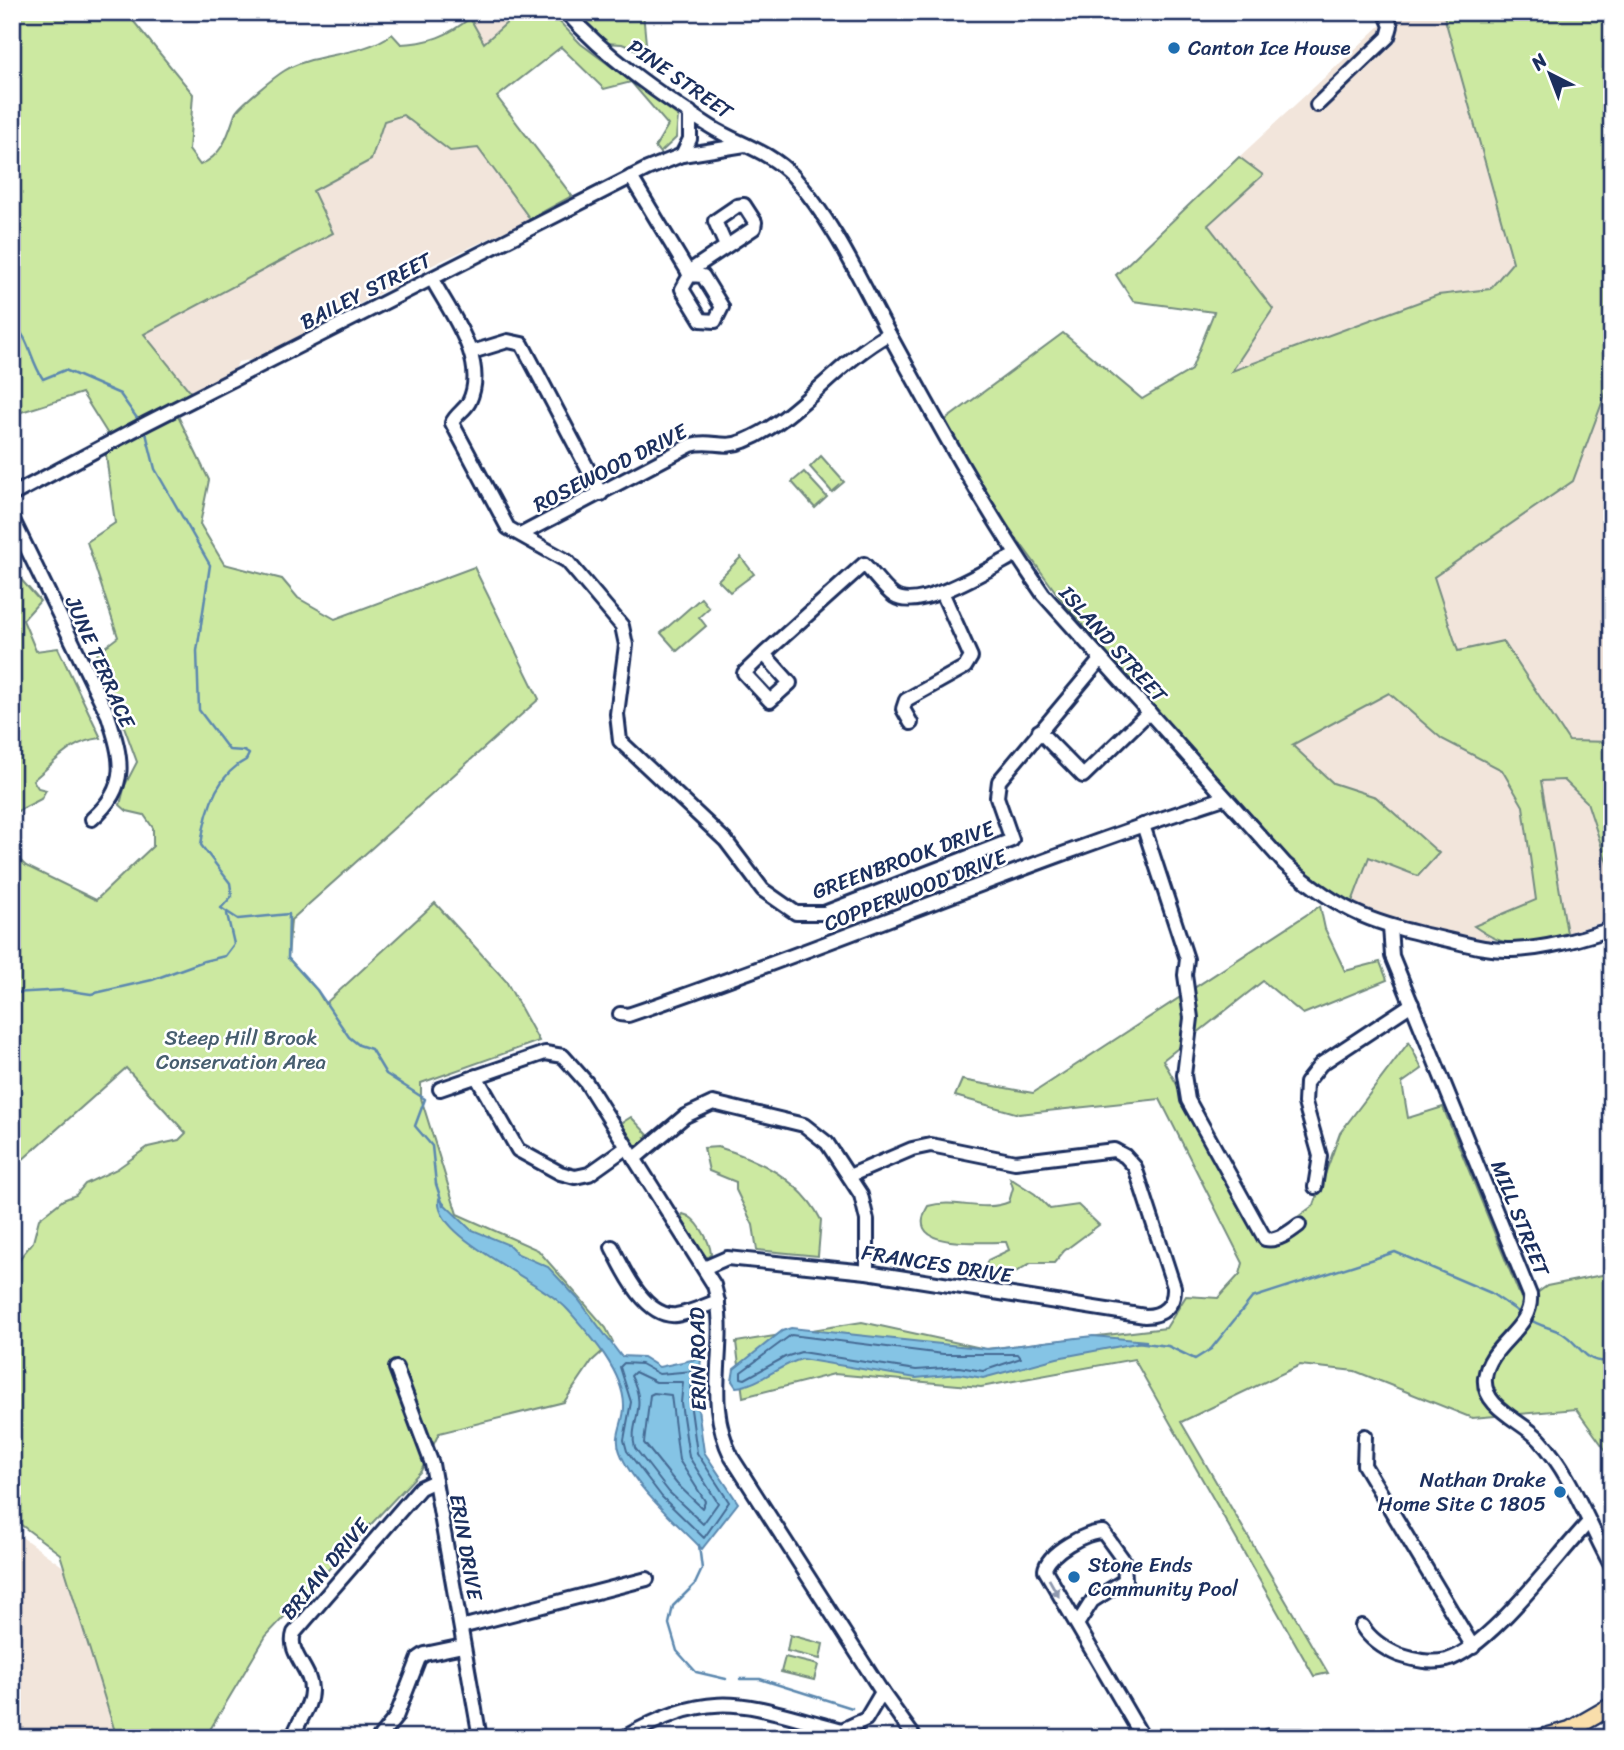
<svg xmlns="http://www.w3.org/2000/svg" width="1624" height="1750" font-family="Sriracha,sans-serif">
  <rect width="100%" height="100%" fill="#fff"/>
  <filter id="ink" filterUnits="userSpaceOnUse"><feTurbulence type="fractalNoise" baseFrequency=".0143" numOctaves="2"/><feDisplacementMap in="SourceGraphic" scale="14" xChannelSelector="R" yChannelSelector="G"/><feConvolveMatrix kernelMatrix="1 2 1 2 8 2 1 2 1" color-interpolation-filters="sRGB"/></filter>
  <g filter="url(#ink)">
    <g fill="#f2e5db">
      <polygon points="478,12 519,12 484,44 470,18"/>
      <polygon points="1395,12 1443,12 1513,263 1490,289 1438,295 1230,371 1208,224 1262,175 1239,157"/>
      <polygon points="403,115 450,151 478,148 530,219 433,265 255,359 238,362 234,372 192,394 144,334 332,234 313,191 371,160 384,121"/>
      <polygon points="1612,376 1612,742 1569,741 1503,641 1458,652 1434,577 1573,481"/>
      <polygon points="1389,693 1442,739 1502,770 1523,806 1536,901 1475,926 1498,943 1411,925 1352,902 1369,856 1418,876 1376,797 1333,783 1292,745"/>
      <polygon points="1564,780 1587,802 1612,878 1612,919 1567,933 1540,781"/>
      <polygon points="12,1530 65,1568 117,1738 12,1738"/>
    </g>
    <g fill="#cce9a1" stroke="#748c80" stroke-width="2">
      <path d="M12,12H126L193,94L189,150L200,165C223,155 228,135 235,114C238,106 276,76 284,71C311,53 362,57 392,34L401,44C429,43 448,36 470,18L484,43L519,12H550L581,44L678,116L676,138L660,153L655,147L668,125L631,82L604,89L561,47L497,97L572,196L530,219L478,148L450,151L403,115L384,121L371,160L313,191L333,233L144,334L192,394L109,436L82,393L12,415Z"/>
      <polygon points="643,12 647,54 622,44 605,43 580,17 579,13"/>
      <path d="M1443,12H1612V376L1573,481L1434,577L1458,651L1503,641L1569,741L1612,742V878L1587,802L1564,780L1541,781L1567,933C1525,946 1512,953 1474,926L1536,900L1523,806L1502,770L1442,739L1389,693L1292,745L1333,783L1376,797L1439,853L1418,876L1369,857L1352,902L1279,865L1060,598L936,427L1063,333L1142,399L1191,370L1214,312L1133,301L1116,275L1239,157L1263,175L1208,225L1273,309L1232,371L1438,295L1490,289L1513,262Z"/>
      <polygon points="176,412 209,480 200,524 224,564 282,579 298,598 335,619 474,567 539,699 291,920 288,958 317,990 325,1004 435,903 506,981 539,1041 421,1083 421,1098 457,1214 538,1250 606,1328 613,1342 592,1361 564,1402 439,1433 421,1471 266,1636 205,1738 117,1738 60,1554 12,1518 12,1292 20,1258 33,1242 39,1219 63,1200 76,1195 85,1184 117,1169 148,1147 179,1140 186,1133 126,1068 12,1169 12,853 26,866 96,900 153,846 153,828 144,815 127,811 120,805 125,785 137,762 97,653 118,637 87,542 115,523 105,448"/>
      <polygon points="821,456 844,482 832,492 810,467"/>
      <polygon points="804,472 827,497 815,508 792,482"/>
      <polygon points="741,557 754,574 730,592 718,580"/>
      <path d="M18,576L40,601L23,620L36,651L58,648L101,738C70,741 57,761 33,780L38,788L46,790L41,799L12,814V577Z"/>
      <polygon points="701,598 709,608 699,617 706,626 677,651 661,633"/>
      <polygon points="1320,906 1325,929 1345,971 1380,962 1387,980 1303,1014 1263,981 1163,1060 1265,1241 1314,1205 1340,1133 1409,1042 1422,1069 1402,1083 1408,1118 1443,1107 1523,1303 1547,1286 1612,1273 1612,1459 1576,1409 1472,1418 1355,1371 1300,1365 1181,1422 1328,1673 1314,1676 1134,1359 981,1387 834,1374 743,1397 736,1342 862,1322 986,1349 1166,1328 1186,1296 1218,1298 1240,1274 1243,1263 1160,1099 1019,1114 955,1096 962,1080 1033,1093"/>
      <polygon points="631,1117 649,1136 645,1137 648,1141 639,1148 634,1147 620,1124"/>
      <path d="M718,1147C758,1159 801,1180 821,1220L818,1256L757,1250L753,1225L736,1190V1182L709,1171L704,1148Z"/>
      <path d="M1010,1178L1035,1194L1050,1209L1078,1205L1099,1225L1064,1251L1054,1263H1031L1007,1277L995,1278L985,1266L988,1260L1009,1250L1006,1242C984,1241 901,1252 928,1206C955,1198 983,1213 1009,1202L1013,1188Z"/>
      <path d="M683,1214C697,1217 710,1241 711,1254L707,1258L680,1219Z"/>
      <polygon points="790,1635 823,1644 820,1659 787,1651"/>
      <polygon points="785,1657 818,1665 814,1680 781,1672"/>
    </g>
    <g fill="#85c4e5" stroke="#5b88af" stroke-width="2">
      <path d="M439,1199L470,1229L509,1245L518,1254L548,1267L578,1299L621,1356L643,1357L659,1367L701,1358L697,1402L704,1452L738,1503L702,1549C677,1523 632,1485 620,1452C613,1435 625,1422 624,1405C623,1371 590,1335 568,1310C542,1280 433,1238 439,1199Z"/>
      <path d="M791,1328L988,1349L1093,1336L1147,1341L1057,1358L983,1378L959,1374L916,1378L802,1359C779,1365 759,1385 736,1387L732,1381L734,1369L782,1331Z"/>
    </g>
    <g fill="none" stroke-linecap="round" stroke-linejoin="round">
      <g stroke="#456b94" stroke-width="2">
        <polygon points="791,1335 943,1354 1018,1354 1021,1358 983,1371 959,1367 916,1370 801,1352 785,1357 745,1379 741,1378 741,1372"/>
        <polygon points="624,1363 641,1364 659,1374 693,1371 690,1402 697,1453 729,1502 704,1538 662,1497 627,1451 624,1440 631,1402 620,1367"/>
        <path d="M635,1372L656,1382H683L681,1403L689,1457L718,1503L703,1524L669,1492L635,1448C628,1423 649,1409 631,1376Z"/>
        <polygon points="654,1393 671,1395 679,1460 705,1501 702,1508 677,1484 644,1443 650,1395"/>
      </g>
      <g stroke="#5b88af" stroke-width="2.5">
        <path d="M12,322C31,340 29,358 43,379L65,370L120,394L139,421"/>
        <path d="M145,429L155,469L210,565L197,651L199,710L229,750L244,751L249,754L246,760C216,775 205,813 201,845L230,883L232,896L221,908L238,919L289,914L288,958L317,990L349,1037L359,1045L371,1049L386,1074L425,1099L415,1126L432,1146L436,1184L443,1205"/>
        <polyline points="12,993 64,990 91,994 152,980 204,961 225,956 234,944 227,914"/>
        <path d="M1529,1319C1539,1326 1549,1327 1560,1332C1580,1342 1586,1369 1612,1359"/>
        <polyline points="1137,1342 1168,1346 1195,1359 1211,1349 1252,1298 1395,1252 1491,1293 1523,1315"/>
        <polyline points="699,1545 702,1569 695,1584 673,1606 669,1624 677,1651 696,1672 726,1679"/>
        <polyline points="740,1679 760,1679 852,1708"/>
      </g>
      <g stroke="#1b2f5e" stroke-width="18">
        <g id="minor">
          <path d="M566,12C607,58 659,94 711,127C738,144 770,151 793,176C834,222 860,280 889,334C937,422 986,512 1043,594L1285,864C1344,915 1373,923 1448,940C1469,945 1490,951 1512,950C1546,949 1579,939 1612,929"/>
          <polyline points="1317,105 1388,37 1391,26 1385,12"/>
          <polyline points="682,155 690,139 690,112"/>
          <polyline points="631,177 690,275 682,289 701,320 715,321 722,307 703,276 690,275"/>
          <polyline points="688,272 754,228 755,222 744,205 737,206 715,221 726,246"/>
          <path d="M432,279C450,313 489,361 469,402C465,410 456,414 452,423L508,528L567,561L622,626L626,645L617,714L620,741L726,841L763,890L796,913H824L1012,840L997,797L999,781L1101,659"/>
          <polyline points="472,352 508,341 522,344 601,494"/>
          <polyline points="12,495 147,423 647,169 682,155 745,145"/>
          <path d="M12,518L108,715C122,759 130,786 92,819"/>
          <path d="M522,534L691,445C711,439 723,450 744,441C798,420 835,363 889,334"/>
          <path d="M764,654L744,673L770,701L790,683L764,654L864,564C874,574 883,588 894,596C919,613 992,567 1015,555"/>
          <polyline points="911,723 903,709 906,700 965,667 971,657 942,592"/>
          <polyline points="1039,731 1083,776 1149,712"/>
          <path d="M1143,825L1187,959L1185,975L1191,1018L1184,1075L1188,1100L1265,1239C1277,1242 1290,1232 1299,1225"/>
          <path d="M1390,926L1392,956L1530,1295C1533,1330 1489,1343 1485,1378C1482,1408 1523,1421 1540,1440C1572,1475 1589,1526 1612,1567"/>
          <path d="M620,1014L628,1015C828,947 1023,863 1224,798"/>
          <polyline points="476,1076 518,1150 560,1173 575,1177 589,1174 627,1147"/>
          <path d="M440,1089L545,1053L563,1056L586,1082L714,1285C731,1345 701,1396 732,1458L882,1692L915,1738"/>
          <polyline points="634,1159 685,1116 713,1103 804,1125 827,1143 861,1195 867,1220 867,1272"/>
          <polyline points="1315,1187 1320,1156 1305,1103 1306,1083 1321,1064 1412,1004"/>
          <path d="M612,1247C623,1269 645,1318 676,1315C690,1313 704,1306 718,1301"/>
          <path d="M704,1268L727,1258L867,1272L1145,1316C1163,1316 1175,1305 1174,1287L1135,1167L1125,1156L1114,1150L1015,1162L931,1145L912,1149L849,1176"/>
          <polyline points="396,1368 432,1464 480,1738"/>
          <polyline points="1365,1436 1364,1465 1473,1647"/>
          <path d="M1078,1623L1092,1601L1125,1580L1124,1561L1103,1532C1087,1531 1047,1553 1045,1570L1143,1738"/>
          <path d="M1362,1626C1370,1639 1385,1649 1399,1655C1415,1660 1430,1664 1447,1660C1490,1647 1555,1558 1588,1523"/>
          <polyline points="461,1627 647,1579"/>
          <polyline points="842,1730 859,1738"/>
          <path d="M293,1738C297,1721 311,1708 311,1691C312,1669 287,1654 294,1633L420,1488L435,1481"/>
          <polyline points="379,1738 396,1717 419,1658 425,1654 463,1646"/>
          <path d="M623,1738C717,1685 744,1705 842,1730L866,1719L882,1692"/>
        </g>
      </g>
      <g stroke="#1b2f5e" stroke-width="21">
        <g id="major">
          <polyline points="1268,1738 1301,1738"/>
          <polyline points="1542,1738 1570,1730 1612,1706"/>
        </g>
      </g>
      <use href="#minor" stroke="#fff" stroke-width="12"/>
      <use href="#major" stroke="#f9deab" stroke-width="16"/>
    </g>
    <defs><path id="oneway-solid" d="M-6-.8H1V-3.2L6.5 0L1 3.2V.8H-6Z" transform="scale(1.75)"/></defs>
    <use fill="#8d97ae" href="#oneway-solid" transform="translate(1054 1588) rotate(61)"/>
  </g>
  <g fill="#1f6fb2" stroke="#fff" stroke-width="2.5">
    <circle cx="1174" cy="48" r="7"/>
    <circle cx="1560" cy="1492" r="7"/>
    <circle cx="1074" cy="1577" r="7"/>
  </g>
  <g text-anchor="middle" stroke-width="5" stroke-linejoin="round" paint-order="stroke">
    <g font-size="21" fill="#1b2f5e" stroke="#fff" text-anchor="start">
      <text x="1188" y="55">Canton Ice House</text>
      <text x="1546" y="1487" text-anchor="end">Nathan Drake<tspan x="1546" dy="24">Home Site C 1805</tspan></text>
      <text x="1088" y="1572">Stone Ends<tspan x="1088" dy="24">Community Pool</tspan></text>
    </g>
    <g font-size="21" fill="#1b2f5e" stroke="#fff">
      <text transform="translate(680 79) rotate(35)" y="7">PINE STREET</text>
      <text transform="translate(366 291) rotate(-27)" y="7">BAILEY STREET</text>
      <text transform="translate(610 468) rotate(-27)" y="7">ROSEWOOD DRIVE</text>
      <text transform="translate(1113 644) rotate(48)" y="7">ISLAND STREET</text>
      <text transform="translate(100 662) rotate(66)" y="7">JUNE TERRACE</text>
      <text transform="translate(903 860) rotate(-20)" y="7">GREENBROOK DRIVE</text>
      <text transform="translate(915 890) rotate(-21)" y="7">COPPERWOOD DRIVE</text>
      <text transform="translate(1520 1218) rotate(68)" y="7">MILL STREET</text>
      <text transform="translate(937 1264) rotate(9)" y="7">FRANCES DRIVE</text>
      <text transform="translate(698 1359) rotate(-91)" y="7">ERIN ROAD</text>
      <text transform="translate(466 1547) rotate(80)" y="7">ERIN DRIVE</text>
      <text transform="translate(325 1569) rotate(-50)" y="7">BRIAN DRIVE</text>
    </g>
    <g font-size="21" fill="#475e6f" stroke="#fff">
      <text x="241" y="1045">Steep Hill Brook<tspan x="241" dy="24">Conservation Area</tspan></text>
    </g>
  </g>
  <rect width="1624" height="1750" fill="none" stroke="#fff" stroke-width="42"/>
  <rect x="21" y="21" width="1582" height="1708" fill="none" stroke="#1b2f5e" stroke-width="2.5" filter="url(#ink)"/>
  <g transform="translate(1550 74) rotate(318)" stroke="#ffffff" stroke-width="5" paint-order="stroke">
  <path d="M0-5L12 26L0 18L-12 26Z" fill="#1b2f5e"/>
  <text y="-10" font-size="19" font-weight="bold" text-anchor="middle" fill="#1b2f5e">N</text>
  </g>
</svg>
